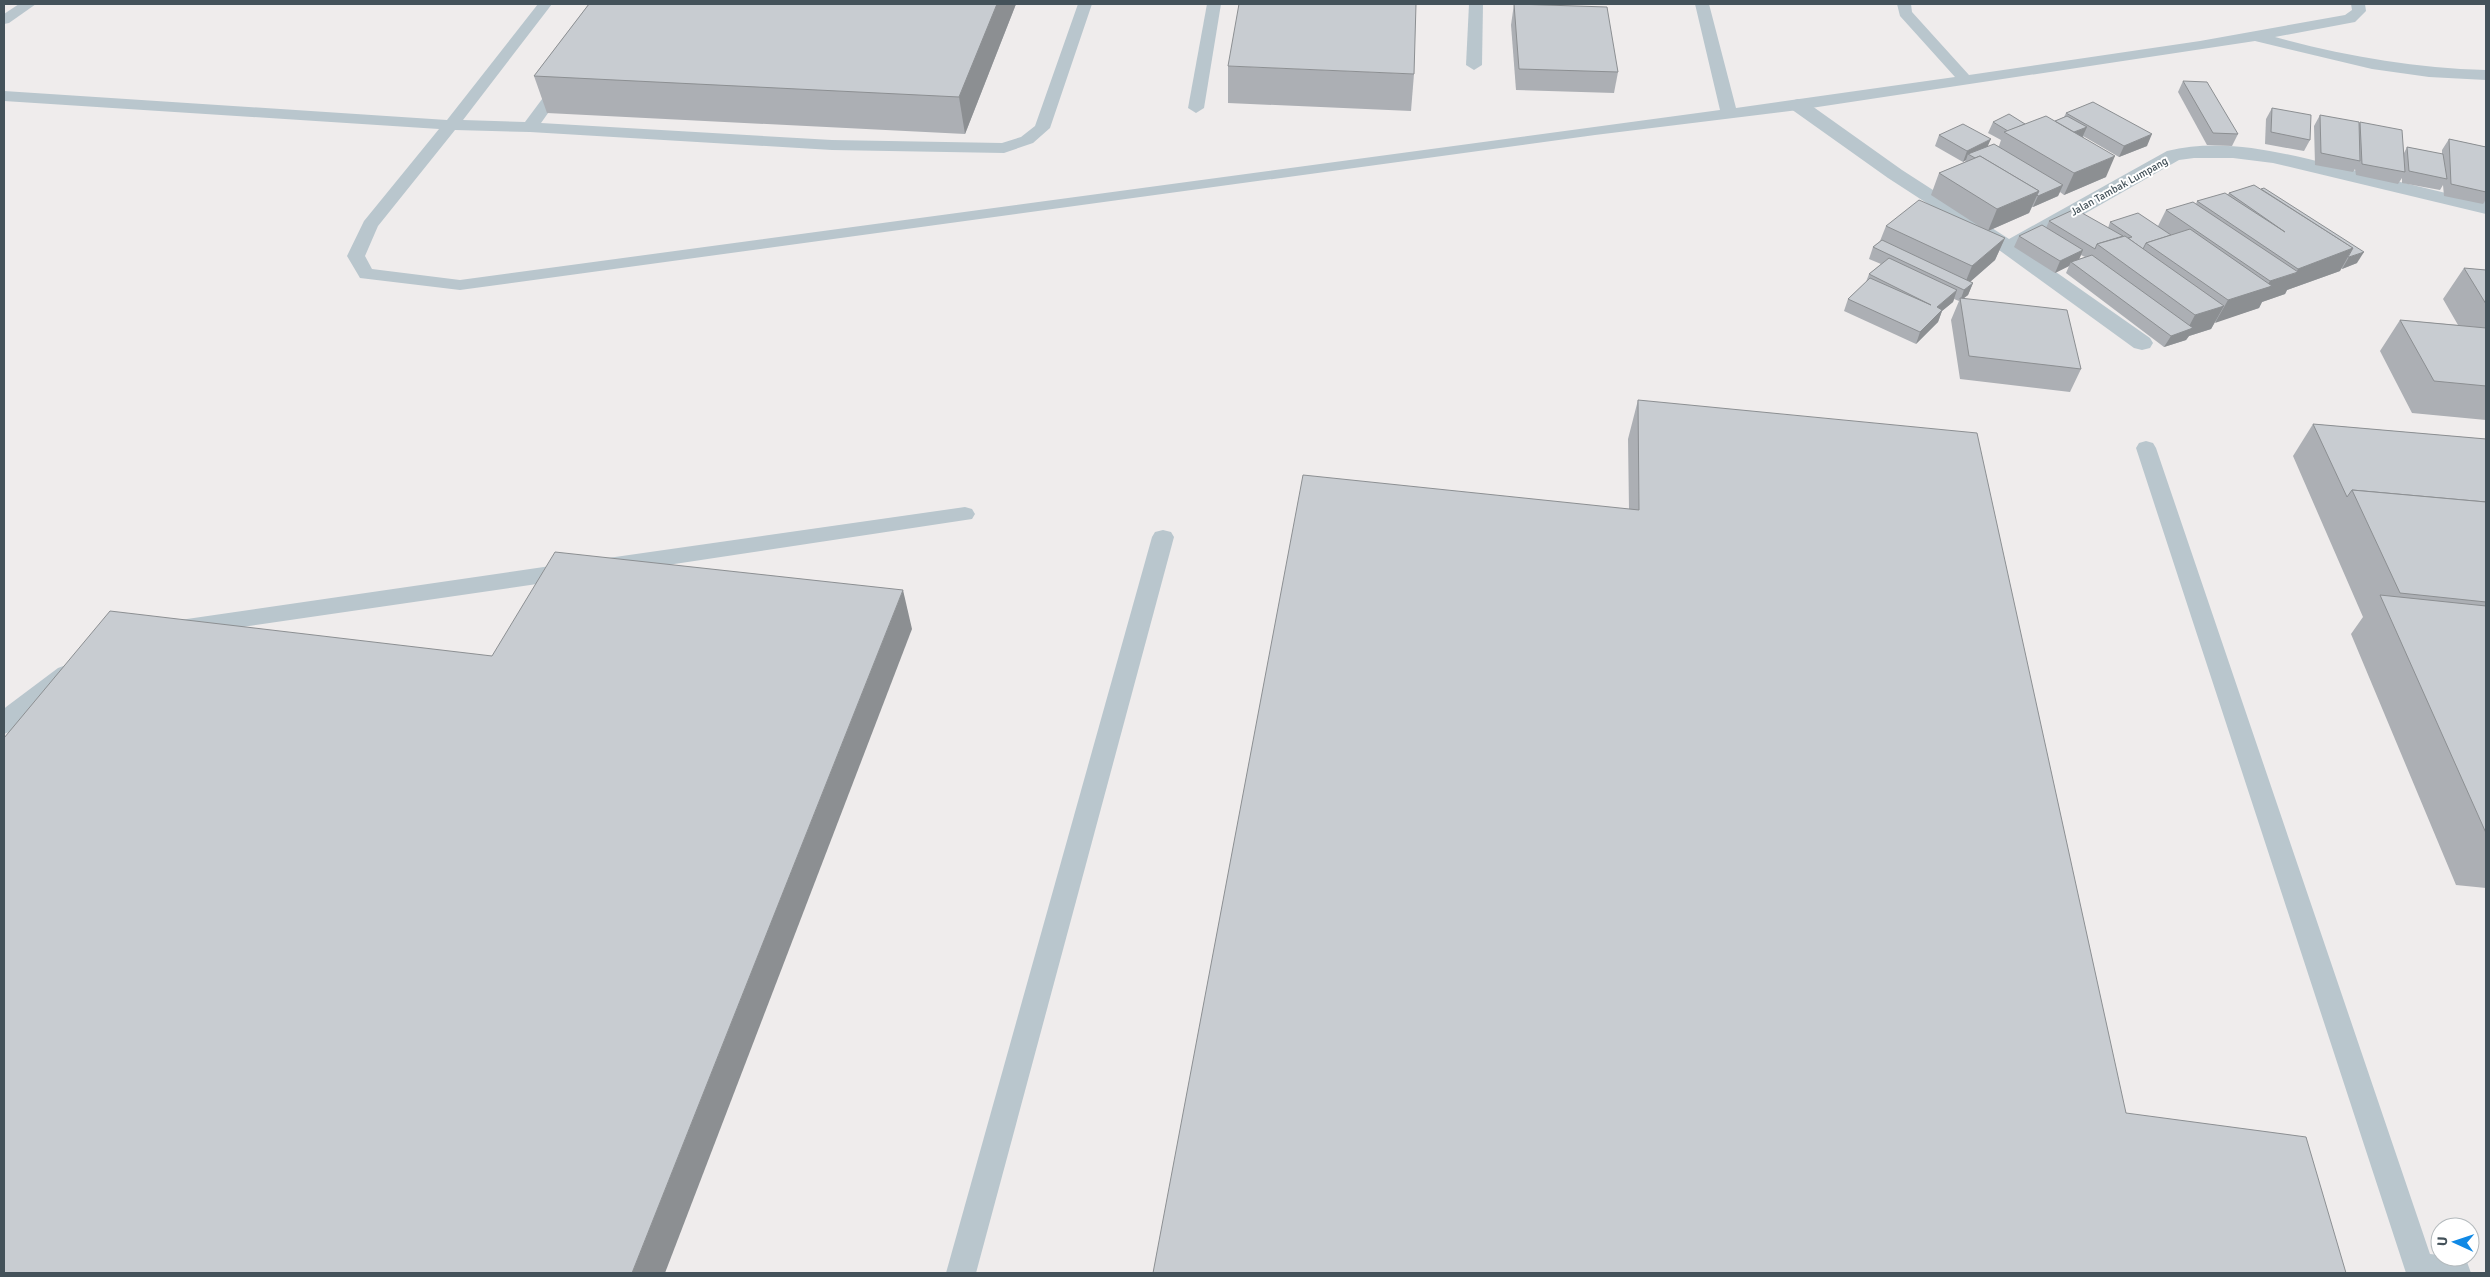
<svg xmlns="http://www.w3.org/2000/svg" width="2490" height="1277" font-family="Signika,sans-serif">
  <rect width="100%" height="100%" fill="#efecec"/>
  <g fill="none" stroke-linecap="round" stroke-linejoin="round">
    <g fill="#b9c6cd" fill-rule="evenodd">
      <polygon points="19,4 36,4 9,23 4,24 4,14"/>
      <path d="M538,4H552L463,120L525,122L557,79L562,77L570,82L541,123L832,140L1002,143L1021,137L1035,126L1078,4H1092L1050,128L1033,143L1004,153L832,150L530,132L455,130L378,226L365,256L372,269L460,280L1720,110L1695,4H1709L1736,108L1955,77L1900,16L1897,4H1911L1912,12L1969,75L2200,41L2345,15L2352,10L2351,4H2365L2366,11L2355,22L2275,37C2344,56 2414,68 2486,70V80L2429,77L2372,69L2255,41L1798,110L1595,135L460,290L360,278L347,256L364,221L439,129L4,101V91L447,120Z"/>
      <polygon points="1207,4 1221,4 1204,108 1196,113 1188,108"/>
      <polygon points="1469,4 1483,4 1482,65 1474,70 1466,65"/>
      <path d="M2146,441L2153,443L2156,448L2430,1254C2442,1255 2454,1257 2467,1262L2471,1273H2406L2136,448L2139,443Z"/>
      <polygon points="965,507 972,509 975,514 972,519 608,574 600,571 597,566 600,561 608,558"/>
      <polygon points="1163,530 1171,532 1174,537 976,1273 946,1273 1152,537 1155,532"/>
      <polygon points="571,563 579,566 582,571 579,576 571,579 180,636 172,634 169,628 172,622 180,620"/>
      <polygon points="66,665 74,668 77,674 74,680 22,719 12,731 4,734 4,709 6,707 58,668"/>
    </g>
    <path fill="#b9c6cd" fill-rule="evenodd" d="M1798,99L1805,101L1902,170L2009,239L2167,151C2223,137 2279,152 2333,165C2384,178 2435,191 2486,202V214L2273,163L2233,158H2194L2179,160L2023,249L2150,338L2153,343L2150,348L2142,350L2134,348L1999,250L1888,178L1791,109L1788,105L1791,101Z"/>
  </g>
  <g fill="#acafb4" fill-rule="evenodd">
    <polygon points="589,4 1016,4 965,134 547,113 534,76"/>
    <polygon points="1514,4 1618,72 1614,93 1516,90 1511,25"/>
    <polygon points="1228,66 1414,74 1411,111 1228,103"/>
    <polygon points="2183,81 2238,134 2232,146 2207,145 2178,92"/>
    <polygon points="2272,108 2310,140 2304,151 2265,144 2266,119"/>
    <polygon points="2066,113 2147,146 2119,157 2083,136 2106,177 2064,195 2060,192 2058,196 2033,207 2032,207 2029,213 1988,231 2005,238 1995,260 1970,282 1973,283 1968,295 1964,298 2081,369 2070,392 1960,379 1951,320 1959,301 1954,299 1953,302 1942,311 1938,322 1916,344 1844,311 1848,299 1866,282 1869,274 1881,264 1869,259 1873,247 1880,241 1886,226 1985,230 1931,195 1939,173 1965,162 1966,160 1963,162 1935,146 1939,135 1988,146 1999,146 2001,140 1988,133 1993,122 2025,124 2055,121 2064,117"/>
    <polygon points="2320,115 2359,124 2360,122 2404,153 2407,147 2442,154 2442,150 2449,139 2486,147 2486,200 2483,204 2444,196 2443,185 2440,190 2402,183 2402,178 2398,184 2356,175 2355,169 2353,172 2315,165 2314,126"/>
    <path d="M2254,185L2357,263L2342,269L2341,268L2340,271L2287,290L2285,294L2262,302L2259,308L2215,322L2211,329L2189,336L2186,340L2164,347L2066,273L2069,266L2055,273L2014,247L2019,236L2046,228L2049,221L2108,228L2110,222L2158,226L2166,210L2196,204L2197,201L2228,194L2229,193ZM2081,255L2085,257L2079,259Z"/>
    <polygon points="2464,268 2486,270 2486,420 2412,413 2380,351 2400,320 2458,325 2443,299"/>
    <polygon points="1638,400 2126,1113 1153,1273 1629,509 1628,439"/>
    <polygon points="2313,424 2486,439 2486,888 2456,885 2351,634 2363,617 2293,456"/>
  </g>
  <g fill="#8c8f92">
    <polygon points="997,4 1016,4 965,134 959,97"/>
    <polygon points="2087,127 2082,138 2063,137"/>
    <polygon points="2152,134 2147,146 2119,157 2124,146"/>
    <polygon points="1991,139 1986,150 1968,154 1966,160 1963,162 1967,151"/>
    <polygon points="2115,156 2106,177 2064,195 2074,173"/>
    <polygon points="2063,185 2058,196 2033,207 2038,196"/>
    <polygon points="2039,191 2029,213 1988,231 1997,209"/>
    <polygon points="2005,238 1995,260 1963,288 1972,266"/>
    <polygon points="2353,248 2340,271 2287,290 2285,294 2262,302 2259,308 2215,323 2228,300 2266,287 2270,281 2296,273 2298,269"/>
    <polygon points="2083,250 2078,262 2071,262 2069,266 2055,273 2060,261"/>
    <polygon points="2364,252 2357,263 2342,269 2349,257"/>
    <polygon points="1973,283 1968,295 1960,301 1964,290"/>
    <polygon points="1957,290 1953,302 1942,311 1938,322 1916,344 1920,332 1937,307"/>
    <polygon points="2224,306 2211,329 2189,336 2186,340 2164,347 2171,336 2187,330 2195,315"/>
    <polygon points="903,590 912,629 665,1273 632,1273"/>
  </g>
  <g fill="#c8ccd1" stroke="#8c8f92">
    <polygon points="589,4 997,4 959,97 534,76"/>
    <polygon points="1239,4 1416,4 1414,74 1228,66"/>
    <polygon points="1514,4 1607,7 1618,72 1519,69"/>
    <polygon points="2183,81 2207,82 2238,134 2213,133"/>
    <polygon points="2093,102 2152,134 2124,146 2066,113"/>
    <polygon points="2272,108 2311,115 2310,140 2271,132"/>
    <polygon points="2009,114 2025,124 2008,131 1993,122"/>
    <polygon points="2320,115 2359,122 2360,161 2321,153"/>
    <polygon points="2046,116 2115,156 2074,173 2004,132"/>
    <polygon points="2067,116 2087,127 2074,132 2055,121"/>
    <polygon points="2360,122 2402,130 2405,172 2362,164"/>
    <polygon points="1963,124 1991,139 1967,151 1939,135"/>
    <polygon points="2449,139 2486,147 2486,192 2451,184"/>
    <polygon points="1994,144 2063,185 2038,196 2037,195 2039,191 1980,156 1975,158 1968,154"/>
    <polygon points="2407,147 2443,154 2447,179 2409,171"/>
    <polygon points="1980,156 2039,191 1997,209 1939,173"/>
    <polygon points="2254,185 2353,248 2298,269 2197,201 2225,193 2285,232 2229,193"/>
    <polygon points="2264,188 2364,252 2349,257 2348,257 2353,248 2261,189"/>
    <polygon points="1919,200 2005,238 1972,266 1886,226"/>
    <polygon points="2193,202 2298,272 2270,281 2166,210"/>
    <polygon points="2075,209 2123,236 2097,244 2095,249 2049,221"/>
    <polygon points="2138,213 2171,235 2146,243 2143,249 2128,238 2132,237 2110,222"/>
    <polygon points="2042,225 2083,250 2060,261 2019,236"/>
    <polygon points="2190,229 2272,286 2228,300 2146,243"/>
    <polygon points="2125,236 2224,306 2195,315 2097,244"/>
    <polygon points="1882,240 1973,283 1964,290 1873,247"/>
    <polygon points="2092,255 2193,328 2171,336 2071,262"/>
    <polygon points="1889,258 1957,290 1937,307 1942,310 1920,332 1848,299 1870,278 1931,305 1869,274"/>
    <polygon points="2464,268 2486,270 2486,304"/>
    <polygon points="1960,298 2067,310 2081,369 1969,356"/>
    <polygon points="2400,320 2486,328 2486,386 2434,381"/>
    <polygon points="1638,400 1977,433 2126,1113 2306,1137 2346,1273 1153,1273 1303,475 1639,510"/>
    <polygon points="2313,424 2486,439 2486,502 2352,490 2347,497"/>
    <polygon points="2352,490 2486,502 2486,602 2400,593"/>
    <polygon points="555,552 903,590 632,1273 4,1273 4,738 110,611 492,656"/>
    <polygon points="2380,595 2486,606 2486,833"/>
  </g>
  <g text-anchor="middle" stroke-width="4" stroke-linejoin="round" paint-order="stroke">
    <g font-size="11" fill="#44525a" stroke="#fff">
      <text transform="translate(2119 186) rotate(-29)" y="4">Jalan Tambak Lumpang</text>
    </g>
  </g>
  <rect width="2490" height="1277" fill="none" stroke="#44525a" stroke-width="10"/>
  <g transform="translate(2455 1242) rotate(273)"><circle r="24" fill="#ffffff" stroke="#b4babd"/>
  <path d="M0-4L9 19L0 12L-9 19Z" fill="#1089e5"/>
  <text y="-8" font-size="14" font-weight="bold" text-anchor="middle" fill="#44525a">U</text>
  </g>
</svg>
